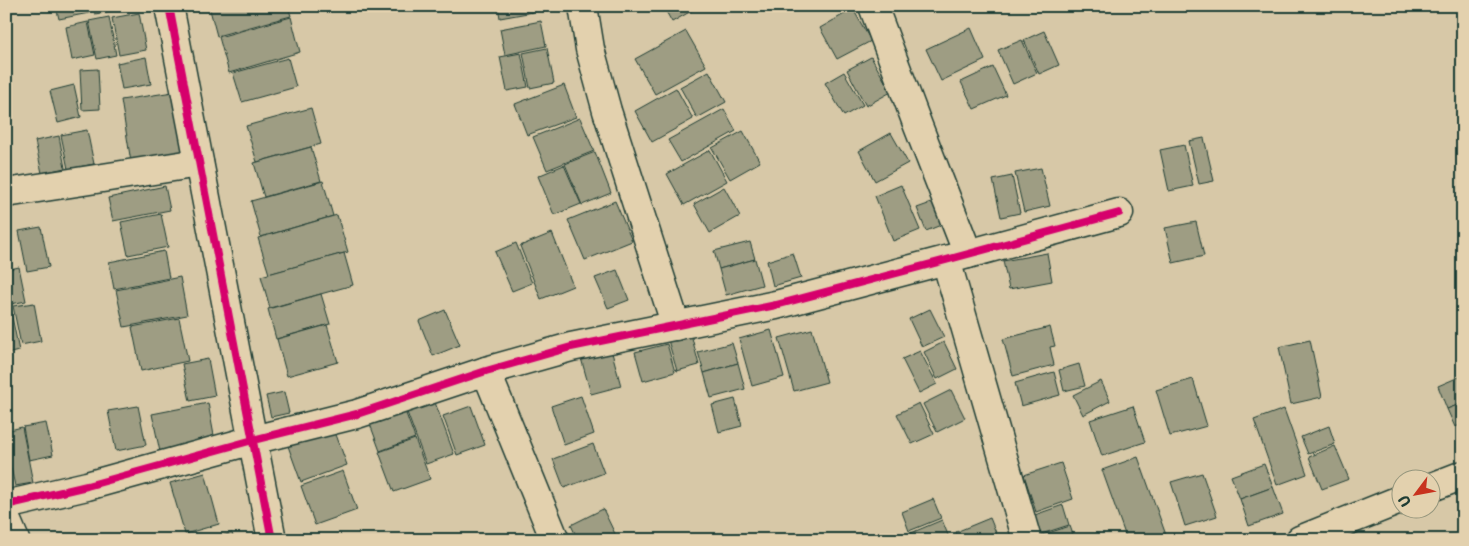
<svg xmlns="http://www.w3.org/2000/svg" width="1469" height="546" font-family="'Playpen Sans',sans-serif">
  <rect width="100%" height="100%" fill="#d7c8a7"/>
  <filter id="ink" filterUnits="userSpaceOnUse"><feTurbulence type="fractalNoise" baseFrequency=".02" numOctaves="2"/><feDisplacementMap in="SourceGraphic" scale="10" xChannelSelector="R" yChannelSelector="G"/><feConvolveMatrix kernelMatrix="1 2 1 2 8 2 1 2 1" color-interpolation-filters="sRGB"/></filter>
  <g filter="url(#ink)">
    <g fill="#9e9d83" stroke="#1f3d34">
      <polygon points="56,6 88,6 89,13 59,19"/>
      <polygon points="93,6 134,6 134,7 95,14"/>
      <polygon points="209,6 288,6 291,16 217,36"/>
      <polygon points="498,6 532,6 533,12 500,18"/>
      <polygon points="663,6 700,6 672,22"/>
      <polygon points="853,9 871,41 837,59 820,28"/>
      <polygon points="139,13 146,50 119,55 112,18"/>
      <polygon points="109,17 116,55 97,59 89,21"/>
      <polygon points="291,17 300,52 229,73 219,37"/>
      <polygon points="541,21 546,46 505,55 500,29"/>
      <polygon points="88,22 95,55 72,60 66,27"/>
      <polygon points="971,28 985,60 941,81 926,49"/>
      <polygon points="686,31 706,66 655,94 635,59"/>
      <polygon points="1044,31 1059,65 1039,74 1024,40"/>
      <polygon points="1022,40 1037,73 1013,84 998,50"/>
      <polygon points="547,48 554,83 530,88 523,53"/>
      <polygon points="521,53 528,87 507,91 500,57"/>
      <polygon points="146,57 151,84 122,89 117,63"/>
      <polygon points="871,57 891,92 866,106 847,70"/>
      <polygon points="288,58 296,87 242,102 233,73"/>
      <polygon points="993,67 1006,95 974,109 961,82"/>
      <polygon points="98,69 100,109 82,110 80,70"/>
      <polygon points="709,71 726,102 697,118 680,87"/>
      <polygon points="844,72 863,105 844,116 825,83"/>
      <polygon points="74,85 81,117 58,123 50,91"/>
      <polygon points="564,85 576,117 527,135 515,104"/>
      <polygon points="676,88 693,119 652,142 635,111"/>
      <polygon points="173,92 183,153 131,162 121,100"/>
      <polygon points="311,108 321,144 257,162 246,126"/>
      <polygon points="724,109 736,131 681,162 668,140"/>
      <polygon points="580,118 594,151 547,170 533,137"/>
      <polygon points="87,130 94,164 68,169 61,135"/>
      <polygon points="743,131 760,162 730,179 712,148"/>
      <polygon points="891,133 908,163 875,181 859,151"/>
      <polygon points="59,136 65,168 42,173 35,141"/>
      <polygon points="1204,138 1214,181 1199,184 1189,141"/>
      <polygon points="1184,145 1193,186 1169,191 1160,150"/>
      <polygon points="311,147 321,181 264,197 254,163"/>
      <polygon points="710,150 727,181 684,205 667,174"/>
      <polygon points="595,152 611,193 582,205 565,164"/>
      <polygon points="564,165 581,204 554,215 538,176"/>
      <polygon points="1041,168 1050,206 1024,212 1015,173"/>
      <polygon points="1012,176 1020,213 1001,217 993,180"/>
      <polygon points="323,181 333,216 261,237 251,201"/>
      <polygon points="901,185 920,230 893,241 875,196"/>
      <polygon points="165,186 170,210 113,221 108,198"/>
      <polygon points="724,187 740,216 710,233 694,204"/>
      <polygon points="942,199 951,221 926,231 917,208"/>
      <polygon points="615,201 632,241 585,260 568,220"/>
      <polygon points="161,214 168,247 128,255 121,222"/>
      <polygon points="337,215 348,252 269,274 258,238"/>
      <polygon points="1196,222 1204,256 1173,263 1165,228"/>
      <polygon points="41,227 49,267 27,271 19,231"/>
      <polygon points="552,233 573,286 541,299 520,246"/>
      <polygon points="750,242 755,259 719,269 714,251"/>
      <polygon points="516,243 532,283 512,291 495,252"/>
      <polygon points="164,251 169,278 114,289 109,262"/>
      <polygon points="344,253 353,285 270,308 261,276"/>
      <polygon points="793,253 801,278 773,286 767,261"/>
      <polygon points="1047,253 1052,281 1009,289 1003,261"/>
      <polygon points="755,259 762,285 726,295 719,269"/>
      <polygon points="19,267 26,301 6,305 6,270"/>
      <polygon points="617,270 629,300 608,308 595,278"/>
      <polygon points="180,277 187,315 124,327 116,290"/>
      <polygon points="321,294 330,324 276,339 268,309"/>
      <polygon points="34,303 41,341 21,345 13,306"/>
      <polygon points="10,307 19,351 6,354 6,308"/>
      <polygon points="930,309 944,337 922,347 909,319"/>
      <polygon points="445,310 460,345 433,356 419,321"/>
      <polygon points="179,318 188,361 141,371 132,327"/>
      <polygon points="327,325 338,362 287,376 277,339"/>
      <polygon points="1050,327 1055,346 1050,347 1054,365 1013,376 1003,339"/>
      <polygon points="812,329 827,382 794,391 779,338"/>
      <polygon points="771,330 784,377 752,386 739,339"/>
      <polygon points="691,334 699,365 677,371 668,340"/>
      <polygon points="1310,340 1322,397 1291,404 1279,347"/>
      <polygon points="944,342 957,369 937,379 924,352"/>
      <polygon points="732,343 738,363 704,373 698,352"/>
      <polygon points="667,344 675,372 643,381 635,352"/>
      <polygon points="611,349 621,386 591,394 581,358"/>
      <polygon points="920,351 937,384 919,393 902,359"/>
      <polygon points="208,359 215,396 190,401 182,364"/>
      <polygon points="738,363 745,389 711,398 704,373"/>
      <polygon points="1079,364 1085,386 1064,391 1059,370"/>
      <polygon points="1054,372 1060,395 1021,406 1015,383"/>
      <polygon points="1459,377 1463,385 1463,403 1447,409 1438,386"/>
      <polygon points="1193,379 1207,426 1170,436 1156,390"/>
      <polygon points="1101,381 1110,401 1083,415 1073,395"/>
      <polygon points="951,390 965,418 937,432 923,404"/>
      <polygon points="284,392 289,413 271,417 266,396"/>
      <polygon points="581,396 594,434 564,445 551,406"/>
      <polygon points="433,397 454,454 426,464 405,407"/>
      <polygon points="735,399 742,426 719,432 712,405"/>
      <polygon points="208,403 215,441 160,452 152,414"/>
      <polygon points="919,403 934,434 912,444 897,414"/>
      <polygon points="1463,403 1463,424 1455,427 1447,409"/>
      <polygon points="138,406 146,445 116,451 108,411"/>
      <polygon points="471,406 485,445 457,455 443,416"/>
      <polygon points="1133,406 1145,442 1102,456 1090,420"/>
      <polygon points="1284,409 1307,474 1277,485 1254,420"/>
      <polygon points="405,411 415,438 380,451 370,424"/>
      <polygon points="46,423 53,455 29,460 23,427"/>
      <polygon points="1329,426 1335,444 1308,454 1301,437"/>
      <polygon points="22,427 33,483 15,486 6,445 6,431"/>
      <polygon points="334,429 347,465 301,482 288,446"/>
      <polygon points="415,439 430,479 394,492 379,452"/>
      <polygon points="593,444 604,473 564,488 553,459"/>
      <polygon points="1335,446 1349,479 1322,489 1309,457"/>
      <polygon points="1138,457 1166,535 1153,540 1127,540 1102,470"/>
      <polygon points="1061,463 1073,499 1036,512 1024,475"/>
      <polygon points="1264,464 1273,487 1240,499 1231,476"/>
      <polygon points="343,471 357,510 315,525 301,486"/>
      <polygon points="205,473 219,524 185,534 170,483"/>
      <polygon points="1202,473 1217,516 1185,526 1171,482"/>
      <polygon points="1273,487 1283,514 1249,526 1240,499"/>
      <polygon points="933,499 941,518 909,531 902,512"/>
      <polygon points="1063,505 1069,525 1035,536 1029,517"/>
      <polygon points="603,509 618,540 578,540 571,525"/>
      <polygon points="990,518 999,540 959,540 956,532"/>
      <polygon points="942,520 950,540 914,540 911,533"/>
      <polygon points="1070,526 1075,540 1037,540 1036,537"/>
      <polygon points="232,533 234,540 209,540"/>
    </g>
    <g fill="none" stroke-linecap="round" stroke-linejoin="round">
      <g stroke="#1f3d34" stroke-width="31">
        <g id="minor">
          <polyline points="169,6 272,540"/>
          <polyline points="583,6 590,49 607,111 676,326"/>
          <polyline points="873,6 918,126 968,254"/>
          <polyline points="6,193 199,163"/>
          <polyline points="946,260 1027,540"/>
          <polyline points="486,371 555,540"/>
          <polyline points="6,505 87,486 253,440 357,414 486,371 571,347 776,305 946,260 1119,213"/>
          <polyline points="6,519 15,540"/>
        </g>
      </g>
      <g stroke="#1f3d34" stroke-width="31">
        <g id="major">
          <polyline points="1432,487 1463,475"/>
          <polyline points="1300,540 1402,499"/>
        </g>
      </g>
      <use href="#minor" stroke="#e3d1ae" stroke-width="28"/>
      <use href="#major" stroke="#e3d1ae" stroke-width="28"/>
      <g stroke="#e3d1ae" stroke-width="11">
        <g id="cycleway">
          <polyline points="169,6 272,540"/>
          <polyline points="6,505 87,486 253,440 357,414 486,371 571,347 776,305 946,260 1119,213"/>
        </g>
      </g>
      <use href="#cycleway" stroke="#d6006c" stroke-width="8"/>
    </g>
  </g>
  <rect width="1469" height="546" fill="none" stroke="#e3d1ae" stroke-width="25"/>
  <rect x="12" y="12" width="1444" height="521" fill="none" stroke="#1f3d34" stroke-width="2" filter="url(#ink)"/>
  <g transform="translate(1416 494) rotate(238)"><circle r="24" fill="#e3d1ae" stroke="#95967d"/>
  <path d="M0-4L9 19L0 12L-9 19Z" fill="#c8321e"/>
  <text y="-8" font-size="14" font-weight="bold" text-anchor="middle" fill="#1f3d34">U</text>
  </g>
</svg>
